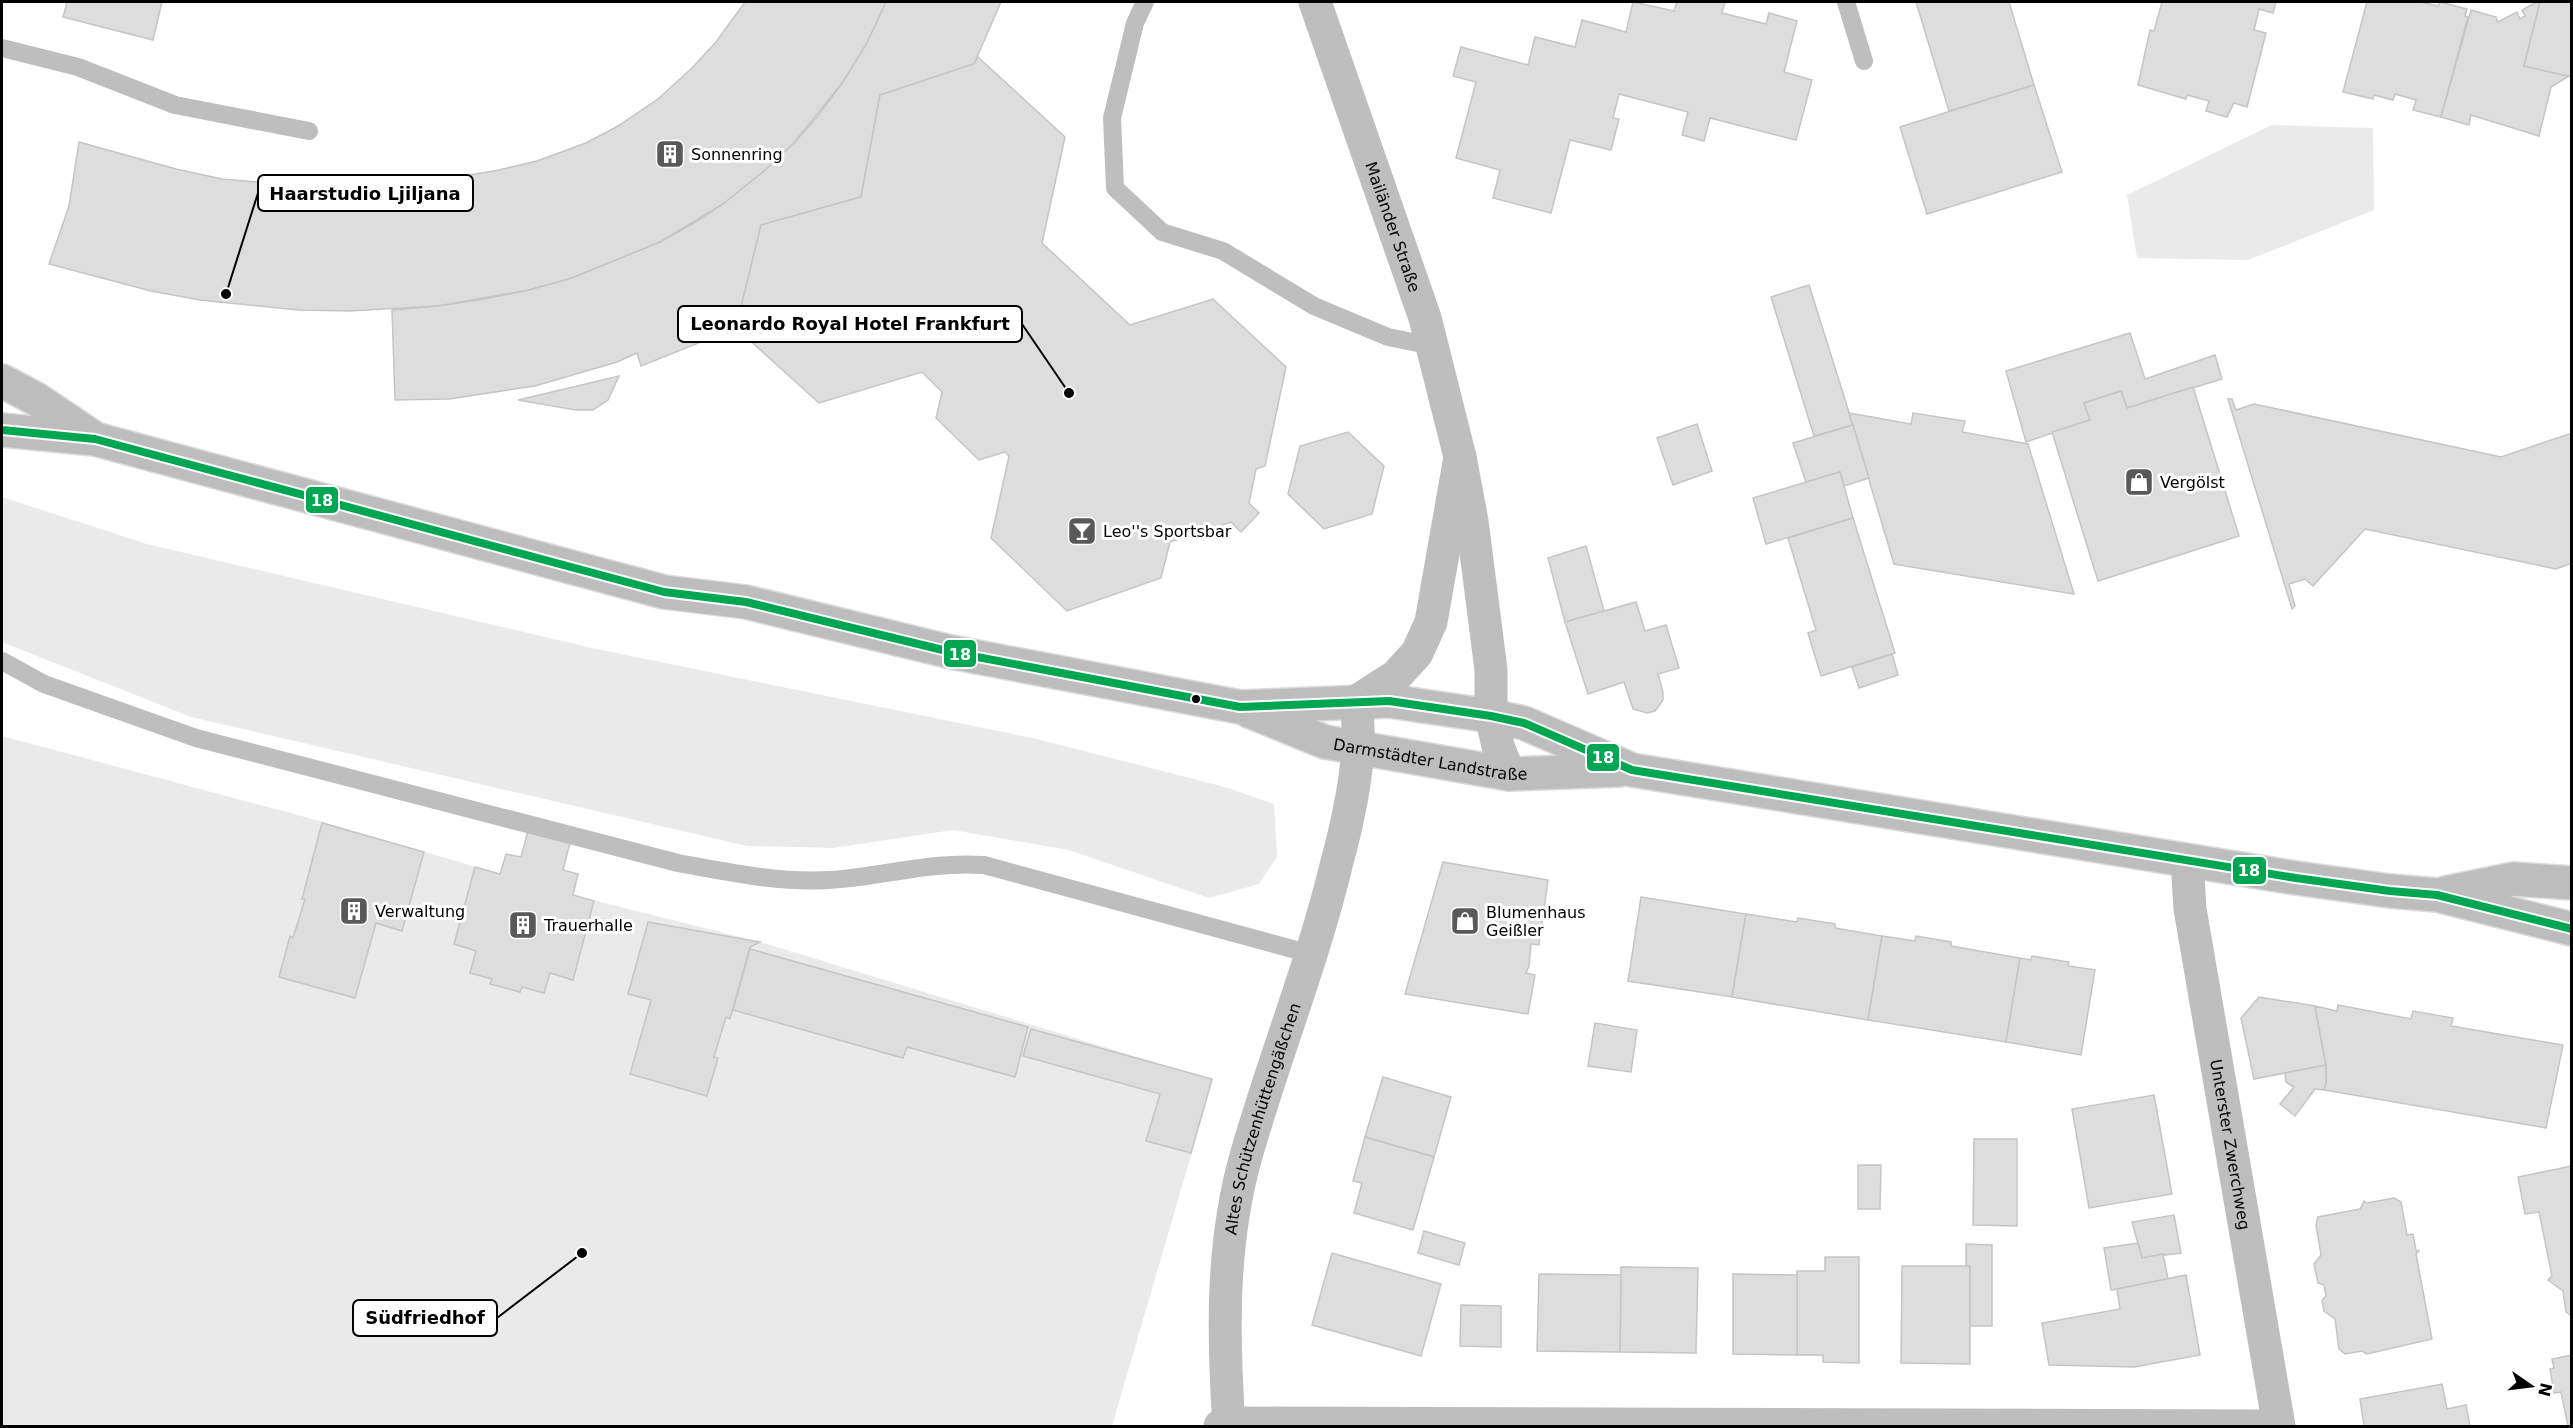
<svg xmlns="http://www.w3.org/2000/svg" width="2573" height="1428" font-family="'DejaVu Sans',sans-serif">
  <rect width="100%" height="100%" fill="#fff"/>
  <g fill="#eaeaea">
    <polygon points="2272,125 2373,128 2374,210 2248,260 2137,258 2127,195"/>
    <polygon points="2,497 147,544 592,648 1037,739 1225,787 1274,804 1277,857 1259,884 1209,898 1069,850 953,830 833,848 747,846 191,717 2,642"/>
    <polygon points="2,736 320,821 500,874 506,854 521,857 528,831 570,843 563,870 578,874 573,895 760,942 1213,1080 1112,1426 2,1426"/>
  </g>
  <g fill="#ddd" stroke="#c5c5c5" stroke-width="1.5">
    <polygon points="67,2 162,2 153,40 63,17"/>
    <polygon points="745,2 886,2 867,43 843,82 793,144 763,172 723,204 660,242 572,278 529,290 438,306 349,311 299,310 200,300 151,291 49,264 69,206 79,142 176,169 222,179 347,190 384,185 423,183 499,170 537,161 586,143 618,126 658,99 692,68 716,42"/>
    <polygon points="886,2 1001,2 974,64 880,95 861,197 761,225 736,328 641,366 637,353 617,362 535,386 449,399 395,400 392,310 438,306 484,299 529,290 572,278 660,242 694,223 723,204 763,172 793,144 817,117 843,82 867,43"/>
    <polygon points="1633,2 1674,11 1677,2 1725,2 1722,13 1766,24 1769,13 1797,21 1784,72 1812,80 1796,140 1710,118 1704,141 1682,135 1688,112 1619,94 1613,118 1619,119 1611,150 1570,140 1551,213 1493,198 1500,170 1456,158 1476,82 1453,76 1461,47 1528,65 1535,37 1575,47 1582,20 1626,32"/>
    <polygon points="1916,2 2009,2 2034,85 1949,111"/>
    <polygon points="2162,2 2276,2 2273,13 2259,9 2254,30 2266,33 2247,107 2234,103 2227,117 2206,111 2209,101 2187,95 2186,99 2138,85 2150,30 2154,31"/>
    <polygon points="2367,2 2420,2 2438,6 2440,2 2467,9 2465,16 2468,17 2441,117 2413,110 2416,100 2395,94 2393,100 2374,95 2373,99 2343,92"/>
    <polygon points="2537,2 2540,2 2524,66 2569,76 2551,87 2539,136 2471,115 2469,125 2441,117 2471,10 2496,17 2498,22 2517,12 2520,19 2525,16 2522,10"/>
    <polygon points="2540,2 2572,2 2572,77 2524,66"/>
    <polygon points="978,57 1065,137 1042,243 1130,325 1213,299 1286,367 1265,466 1256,469 1249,503 1259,513 1241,532 1231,522 1170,542 1161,578 1067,611 991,538 1009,456 1005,452 979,460 936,418 942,392 922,372 819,403 736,328 761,225 861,197 880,95 974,64"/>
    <polygon points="2034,85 2062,172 1927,214 1900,127"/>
    <polygon points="1809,285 1853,425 1814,436 1771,297"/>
    <polygon points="2130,333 2145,379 2215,355 2222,379 2127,408 2121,391 2084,403 2090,420 2026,442 2006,371"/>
    <polygon points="619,376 608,400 593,410 576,410 518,400"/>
    <polygon points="2193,387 2239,536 2098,581 2052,432 2090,420 2084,403 2121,391 2127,408"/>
    <polygon points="2228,399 2232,399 2236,410 2254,404 2501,457 2572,433 2572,563 2556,569 2365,529 2313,586 2305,579 2289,584 2295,606 2292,609"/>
    <polygon points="1849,413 1911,424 1913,413 1965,421 1962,432 2028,444 2074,594 1894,564"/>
    <polygon points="1697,424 1712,471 1673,485 1657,438"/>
    <polygon points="1853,425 1869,478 1844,486 1840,472 1806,482 1793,443"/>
    <polygon points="1348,432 1384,466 1372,514 1324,529 1288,494 1300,446"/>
    <polygon points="1840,472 1853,518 1766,544 1753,498"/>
    <polygon points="1853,518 1895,653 1821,676 1808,633 1816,630 1788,538"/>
    <polygon points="1586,546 1604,611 1565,622 1548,558"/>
    <polygon points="1636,602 1645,631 1666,625 1679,668 1658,674 1663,692 1663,700 1655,711 1647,713 1633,709 1624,682 1588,694 1565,622"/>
    <polygon points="1892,654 1898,675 1859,688 1852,667"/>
    <polygon points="322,823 424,852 402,931 376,923 355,998 279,977 290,936 293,938 305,899 302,899"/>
    <polygon points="528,831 570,843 563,870 578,874 573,895 594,901 573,980 550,973 544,993 522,987 520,992 490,984 492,979 470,973 476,951 454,944 475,867 500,874 506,854 521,857"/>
    <polygon points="1443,862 1548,880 1539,945 1531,944 1529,966 1526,973 1535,975 1528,1014 1405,994"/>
    <polygon points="1641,897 1746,914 1732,997 1628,981"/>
    <polygon points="1746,914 1797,922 1798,918 1835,924 1835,928 1882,936 1868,1020 1732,997"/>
    <polygon points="648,922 760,942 750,947 730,1019 726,1017 714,1057 718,1058 707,1096 630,1074 651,1000 628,994"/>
    <polygon points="1882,936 1915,941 1916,936 1951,942 1951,946 2020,958 2006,1042 1868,1020"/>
    <polygon points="750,949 1028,1027 1015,1077 907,1047 903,1058 733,1010"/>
    <polygon points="2032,956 2069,962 2068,966 2095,970 2081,1055 2006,1042 2020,958 2031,960"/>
    <polygon points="2259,997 2315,1006 2326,1065 2254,1079 2241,1018"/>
    <polygon points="2338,1005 2411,1019 2413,1011 2453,1018 2451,1026 2563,1045 2546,1128 2324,1090 2326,1083 2326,1065 2315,1006 2337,1011"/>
    <polygon points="1595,1023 1637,1030 1631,1072 1588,1066"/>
    <polygon points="1031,1029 1212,1079 1191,1153 1146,1141 1160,1094 1023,1056"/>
    <polygon points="2326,1065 2326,1083 2324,1090 2315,1089 2295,1116 2280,1104 2294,1087 2286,1082 2285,1073"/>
    <polygon points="1383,1077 1451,1097 1434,1157 1365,1137"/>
    <polygon points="2154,1095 2172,1194 2089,1208 2072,1109"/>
    <polygon points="1365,1137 1434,1157 1413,1230 1354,1213 1362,1183 1353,1181"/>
    <polygon points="1974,1139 2017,1139 2017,1226 1973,1225"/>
    <polygon points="1858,1165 1881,1165 1880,1209 1858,1209"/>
    <polygon points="2572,1166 2572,1316 2566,1312 2563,1291 2548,1280 2552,1276 2539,1212 2525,1214 2518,1177"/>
    <polygon points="2394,1198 2401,1202 2407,1235 2413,1234 2416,1250 2419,1251 2416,1254 2432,1339 2367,1354 2362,1351 2345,1354 2339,1349 2335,1319 2324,1311 2322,1300 2326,1296 2324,1285 2318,1283 2314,1264 2321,1255 2316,1225 2318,1217 2360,1209 2364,1201 2367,1203"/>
    <polygon points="2174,1215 2181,1253 2142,1258 2132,1222"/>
    <polygon points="1424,1231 1465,1243 1459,1265 1418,1253"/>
    <polygon points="2138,1243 2142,1258 2163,1254 2168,1279 2111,1290 2104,1248"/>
    <polygon points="1966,1244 1992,1245 1992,1326 1970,1326 1970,1266 1966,1266"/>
    <polygon points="1332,1253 1441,1284 1421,1356 1312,1325"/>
    <polygon points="1825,1257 1859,1257 1859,1363 1823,1362 1823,1355 1797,1355 1797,1271 1825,1271"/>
    <polygon points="1902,1266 1970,1266 1970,1364 1901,1363"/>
    <polygon points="1621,1267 1698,1268 1696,1353 1620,1352"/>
    <polygon points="1539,1274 1621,1275 1620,1352 1537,1351"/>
    <polygon points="1733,1274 1797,1275 1797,1355 1733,1354"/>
    <polygon points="2186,1275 2200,1355 2134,1367 2049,1365 2042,1323 2120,1309 2117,1289"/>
    <polygon points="1461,1305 1501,1306 1501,1347 1460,1346"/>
    <polygon points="2572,1355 2572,1426 2568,1426 2561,1392 2554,1393 2550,1369 2554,1368 2552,1359"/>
    <polygon points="2442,1384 2447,1409 2466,1405 2470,1426 2364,1426 2360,1399"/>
  </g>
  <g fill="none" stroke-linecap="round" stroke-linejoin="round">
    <g stroke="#dbdbdb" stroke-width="36">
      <g id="primary">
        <polyline points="2,381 36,399 91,436"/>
        <polyline points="2,430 95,439 664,592 746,602 951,652 1240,707 1389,701 1491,716 1524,723 1632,770 2296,878 2390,891 2437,895 2572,929"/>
        <path id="s4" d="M1249,711L1325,742L1509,774L1620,770"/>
        <polyline points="2446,893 2514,879 2572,883"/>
      </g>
    </g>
    <g stroke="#bebebe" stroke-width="18">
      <polyline points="1145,2 1135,23 1112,118 1115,188 1162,232 1223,251 1314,306 1388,337 1432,346"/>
      <polyline points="1846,2 1864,61"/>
      <polyline points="2,48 78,67 175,105 309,131"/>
      <path d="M2,661L44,684L196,738L678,863C728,872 778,883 829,880C882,877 929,861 984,865L1311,954"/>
    </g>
    <g stroke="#bebebe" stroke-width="33">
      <path id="s1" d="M1315,2L1425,318L1460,457L1472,521L1491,670V716L1498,746L1509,774"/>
      <path id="s2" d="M2187,860L2190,909L2279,1426"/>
      <polyline points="1220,1426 1228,1423 2263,1426"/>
      <path id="s3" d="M1229,1426C1223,1337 1221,1244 1246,1156C1274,1058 1313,962 1337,862C1347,825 1356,785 1358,746C1359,732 1357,716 1357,701L1396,676L1417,653L1431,622L1460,457"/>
    </g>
    <use href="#primary" stroke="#bdbdbd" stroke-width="33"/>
    <g stroke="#fff" stroke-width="12">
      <polyline id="bus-1" points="2,430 95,439 664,592 746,602 951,652 1240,707 1389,701 1491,716 1524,723 1632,770 2296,878 2390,891 2437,895 2572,929"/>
    </g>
    <use href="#bus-1" stroke="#00a651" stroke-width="8"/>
  </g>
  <defs>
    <g id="building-square" transform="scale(1.5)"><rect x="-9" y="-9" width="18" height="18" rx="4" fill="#595959" stroke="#fff"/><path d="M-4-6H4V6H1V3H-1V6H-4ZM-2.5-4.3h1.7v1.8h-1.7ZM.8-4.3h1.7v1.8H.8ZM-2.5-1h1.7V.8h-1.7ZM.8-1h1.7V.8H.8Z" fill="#fff"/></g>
    <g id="shop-square" transform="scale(1.5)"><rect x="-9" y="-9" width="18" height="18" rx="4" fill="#595959" stroke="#fff"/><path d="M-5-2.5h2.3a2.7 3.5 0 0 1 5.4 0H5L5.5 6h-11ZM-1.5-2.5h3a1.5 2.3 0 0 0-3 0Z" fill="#fff"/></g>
    <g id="bar-square" transform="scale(1.5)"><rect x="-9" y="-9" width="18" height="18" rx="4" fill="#595959" stroke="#fff"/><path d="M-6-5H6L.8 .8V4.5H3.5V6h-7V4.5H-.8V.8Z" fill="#fff"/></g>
  </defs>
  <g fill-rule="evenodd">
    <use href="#building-square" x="670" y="154"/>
    <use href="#shop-square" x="2139" y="482"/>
    <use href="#bar-square" x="1082" y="531"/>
    <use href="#building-square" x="354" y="911"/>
    <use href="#shop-square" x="1465" y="921"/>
    <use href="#building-square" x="523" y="925"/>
  </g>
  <circle fill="#000" stroke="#fff" stroke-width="2" cx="1196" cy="699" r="5"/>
  <g text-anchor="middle" stroke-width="6" stroke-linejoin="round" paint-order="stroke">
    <g font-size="16" fill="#000" stroke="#fff" text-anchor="start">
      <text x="691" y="160">Sonnenring</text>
      <text x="2160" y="488">Vergölst</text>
      <text x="1103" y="537">Leo''s Sportsbar</text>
      <text x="375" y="917">Verwaltung</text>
      <text x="1486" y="918">Blumenhaus<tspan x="1486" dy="18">Geißler</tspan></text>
      <text x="544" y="931">Trauerhalle</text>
    </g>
    <g font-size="16" fill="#000" stroke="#fff">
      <text dy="6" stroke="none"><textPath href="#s1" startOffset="238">Mailänder Straße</textPath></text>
      <text dy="6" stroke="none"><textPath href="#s4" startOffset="189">Darmstädter Landstraße</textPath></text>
      <text dy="6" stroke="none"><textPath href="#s3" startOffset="312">Altes Schützenhüttengäßchen</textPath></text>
      <text dy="6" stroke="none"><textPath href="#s2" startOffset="288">Unterster Zwerchweg</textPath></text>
    </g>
  </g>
  <path fill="none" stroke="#000" stroke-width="2" d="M226 294L258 193M1069 393L1022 324M582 1253L497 1318"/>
  <g fill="#000" stroke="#fff" stroke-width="2">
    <circle cx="226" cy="294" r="6"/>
    <circle cx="1069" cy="393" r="6"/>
    <circle cx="582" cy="1253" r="6"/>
  </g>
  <g fill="#fff" stroke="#000" stroke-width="2">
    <rect x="258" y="175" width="215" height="36" rx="6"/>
    <rect x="678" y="306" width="344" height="36" rx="6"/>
    <rect x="353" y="1300" width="144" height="36" rx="6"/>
  </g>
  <g font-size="18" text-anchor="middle" font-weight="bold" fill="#000">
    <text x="365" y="200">Haarstudio Ljiljana</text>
    <text x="850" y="330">Leonardo Royal Hotel Frankfurt</text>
    <text x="425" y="1324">Südfriedhof</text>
  </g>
  <g stroke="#fff" stroke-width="2">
    <rect x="305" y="486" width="34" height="28" rx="6" fill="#00a651"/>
    <rect x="943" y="639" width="34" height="29" rx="6" fill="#00a651"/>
    <rect x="1586" y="743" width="34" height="29" rx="6" fill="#00a651"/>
    <rect x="2232" y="856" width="35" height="29" rx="6" fill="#00a651"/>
  </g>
  <g font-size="16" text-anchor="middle" font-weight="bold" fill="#fff">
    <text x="322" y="506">18</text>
    <text x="960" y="660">18</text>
    <text x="1603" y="763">18</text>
    <text x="2249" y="876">18</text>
  </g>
  <rect width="2573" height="1428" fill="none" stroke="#000000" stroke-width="6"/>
  <g transform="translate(2531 1386) rotate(104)" stroke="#ffffff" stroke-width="4.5" paint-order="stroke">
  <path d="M0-4.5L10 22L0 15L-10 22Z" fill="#000000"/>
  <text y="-9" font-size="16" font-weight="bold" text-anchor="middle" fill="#000000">N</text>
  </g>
</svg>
